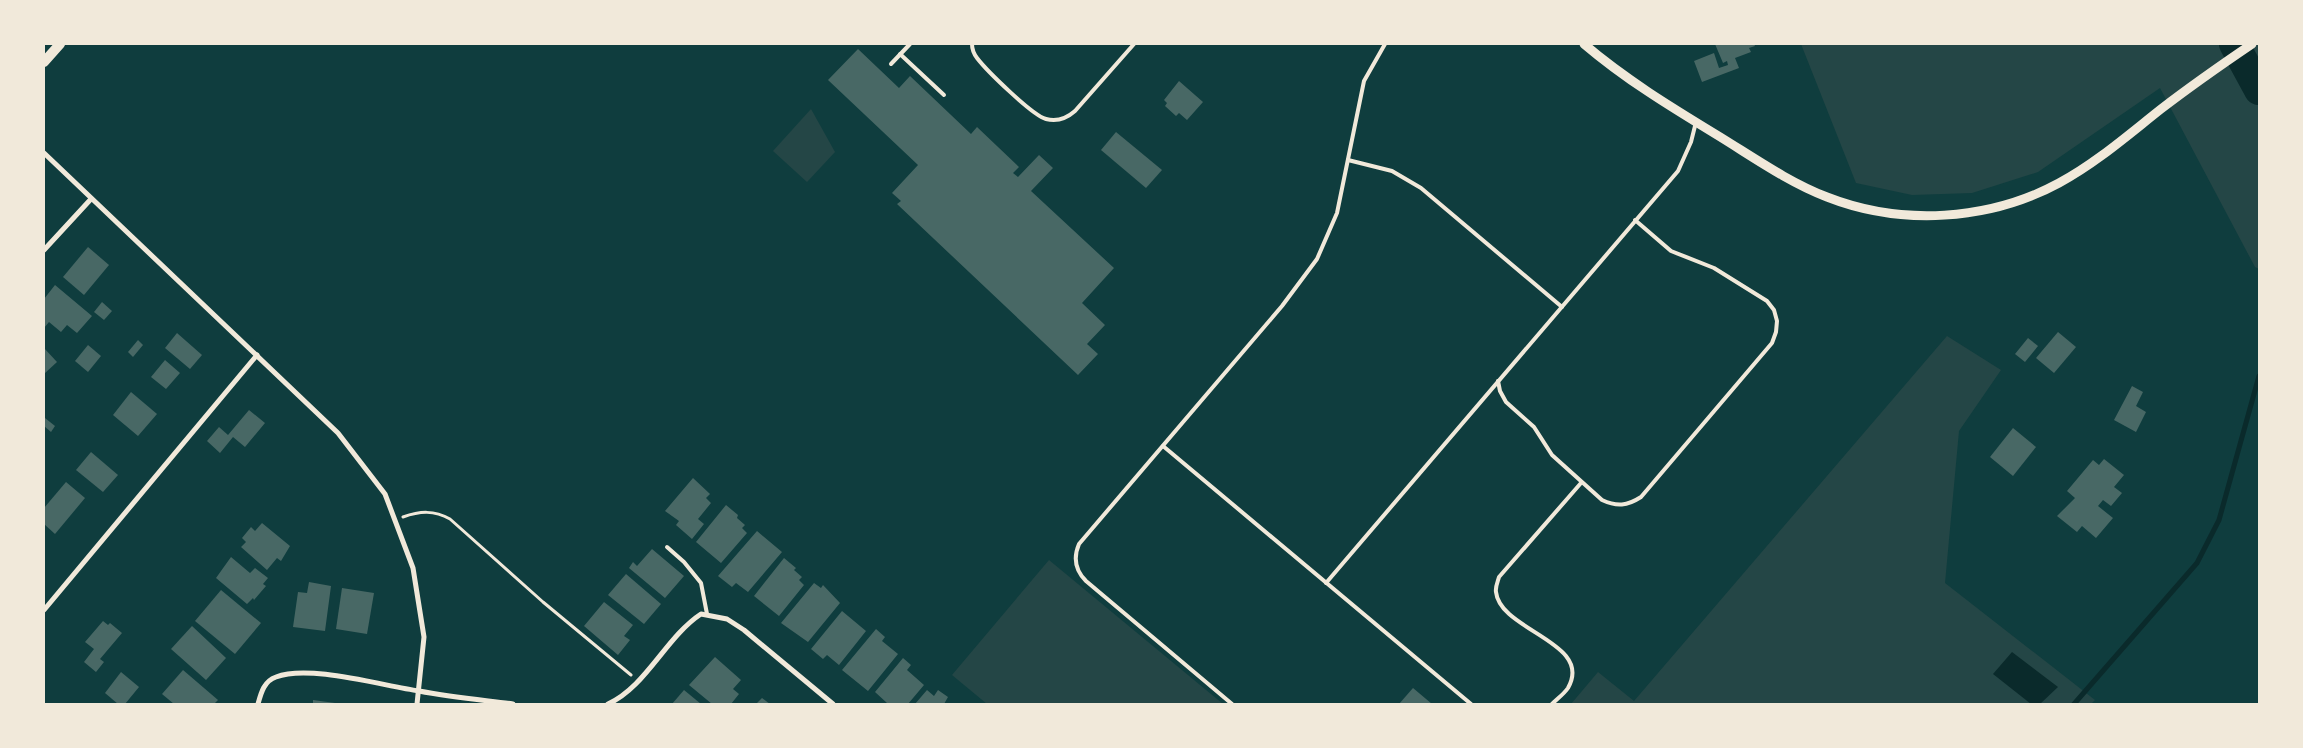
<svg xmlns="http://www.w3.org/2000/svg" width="2303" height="748" font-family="Manrope,sans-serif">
  <rect width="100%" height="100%" fill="#0f3d3e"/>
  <g fill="#244646">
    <polygon points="1801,44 2259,44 2259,269 2255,267 2160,88 2038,172 1972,193 1912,195 1856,183"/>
    <polygon points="811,109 835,152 807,182 773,151"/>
    <polygon points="1947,336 2001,370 1959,431 1945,583 2095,700 2091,704 1571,704 1598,672 1634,701"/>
    <polygon points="1049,560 1223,704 987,704 952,675"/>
  </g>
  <polygon fill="#0a2a2b" points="2012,652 2058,687 2040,704 2031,704 1993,674"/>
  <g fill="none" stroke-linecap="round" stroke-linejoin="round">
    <polyline stroke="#0a2a2b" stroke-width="5" points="2074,704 2197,563 2219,520 2259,376"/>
    <polyline stroke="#0a2a2b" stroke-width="30" points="2234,44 2259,90"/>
  </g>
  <g fill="#486865">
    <polygon points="1715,44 1754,44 1755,46 1749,48 1751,52 1735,58 1739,68 1702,82 1694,61 1714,53 1719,68 1728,65 1727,61 1723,63"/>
    <polygon points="858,49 899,88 910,76 971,134 977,127 1019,167 1013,173 1018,177 1039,155 1053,168 1031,191 1114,268 1082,303 1105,325 1087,344 1098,354 1078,375 897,204 901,201 892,193 918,165 828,80"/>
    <polygon points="1179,81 1203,102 1187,120 1179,113 1176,116 1165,106 1167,103 1164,100"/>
    <polygon points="1116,132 1162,170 1146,188 1101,150"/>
    <polygon points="88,247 109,265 84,295 63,277"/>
    <polygon points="55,285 92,316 77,333 67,325 61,332 49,322 44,328 44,299"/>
    <polygon points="102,302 112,311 104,320 94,312"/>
    <polygon points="2058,332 2076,347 2054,373 2036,358"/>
    <polygon points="177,333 202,355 190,369 165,348"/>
    <polygon points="2028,338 2038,346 2025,362 2015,354"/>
    <polygon points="138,340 143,345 133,357 128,352"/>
    <polygon points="88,345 101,356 88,372 75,361"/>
    <polygon points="44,348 57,362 44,374"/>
    <polygon points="165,360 180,373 166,389 151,377"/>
    <polygon points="2132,386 2143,392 2136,406 2146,412 2136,432 2114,420"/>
    <polygon points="131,392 157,414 138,436 113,415"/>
    <polygon points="249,410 265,423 245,447 233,437 220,453 207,441 219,427 228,435"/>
    <polygon points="45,418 55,426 51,432 44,426"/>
    <polygon points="2013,428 2036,447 2013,476 1990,457"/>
    <polygon points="91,452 118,475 103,492 76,470"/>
    <polygon points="2104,459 2124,475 2114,487 2122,493 2111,506 2103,500 2098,506 2113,518 2096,538 2082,526 2077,532 2057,516 2075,498 2067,491 2093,460 2099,465"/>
    <polygon points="693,478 710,494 706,498 711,503 698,519 704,524 692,539 676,525 679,521 665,511"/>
    <polygon points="66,482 85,498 55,534 44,524 44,508"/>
    <polygon points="726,505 738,515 737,518 745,525 742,528 747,533 721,563 696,542"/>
    <polygon points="262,523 290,546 281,561 277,558 267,570 241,547 246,542 242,538 251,527 255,531"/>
    <polygon points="757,531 782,552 748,592 736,583 732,587 718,576"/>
    <polygon points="652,549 684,576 665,598 629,568 633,562 637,566"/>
    <polygon points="231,557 250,573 255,568 268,578 263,584 266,586 254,600 253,598 247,604 216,578"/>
    <polygon points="784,558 796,568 794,570 802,577 799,580 804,585 779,616 754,596"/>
    <polygon points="626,574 661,604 644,624 608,595"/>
    <polygon points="309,582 331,586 325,631 293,627 298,592 307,593"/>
    <polygon points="814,583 821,588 823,585 840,603 808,642 781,623"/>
    <polygon points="342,588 374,593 367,634 336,629"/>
    <polygon points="221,590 261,623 235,654 195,621"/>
    <polygon points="604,602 633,625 624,636 630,640 618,655 584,626"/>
    <polygon points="842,611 866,631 839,665 827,655 823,659 811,649"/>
    <polygon points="103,621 108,625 110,623 122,633 100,659 104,662 96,672 84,662 94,649 85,642"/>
    <polygon points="192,626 226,658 206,680 171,649"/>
    <polygon points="876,629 885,637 882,641 898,654 868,691 842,670"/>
    <polygon points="715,657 741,680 733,689 739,694 731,704 712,704 689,685"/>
    <polygon points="903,658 911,665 907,670 924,685 908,704 886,704 887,703 875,692"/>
    <polygon points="183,670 218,700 214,704 174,704 162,694"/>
    <polygon points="121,672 139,687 125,704 118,704 105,693"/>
    <polygon points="1413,688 1432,704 1399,704"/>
    <polygon points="684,690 701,704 672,704"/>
    <polygon points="927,690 934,696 938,690 948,697 944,704 915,704"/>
    <polygon points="762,698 770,704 756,704"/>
    <polygon points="313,700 335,703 335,704 313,704"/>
  </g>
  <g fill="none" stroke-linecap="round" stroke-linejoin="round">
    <path stroke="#f1e9da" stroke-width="3" d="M403,517C420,511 434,510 450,519L543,602L631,675"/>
    <g stroke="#f1e9da" stroke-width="4">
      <path d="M972,44C972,49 974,54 977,58C987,71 1032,115 1046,119C1057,122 1067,118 1075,111L1134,44"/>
      <polyline points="900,54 944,95"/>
      <polyline points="891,64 910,44"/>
      <polyline points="1348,160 1392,171 1421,188 1562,307"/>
      <path d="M1498,381L1500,391L1506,402L1534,427L1552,455L1602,500C1617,507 1627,506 1641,497L1772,343L1776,332L1777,321L1774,310L1767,301L1714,268L1671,251L1635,220"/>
      <polyline points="1163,446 1471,704"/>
      <polyline points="667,547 684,562 701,583 707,614"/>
      <polyline points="1326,583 1678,171 1691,142 1696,122"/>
      <path d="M1232,704L1086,581C1075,570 1073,558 1079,544L1282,306L1317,259L1337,213L1364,81L1385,44"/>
      <path d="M1552,704C1557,699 1564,694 1568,688C1594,642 1500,631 1496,592C1495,587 1498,581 1499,577L1581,483"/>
    </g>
    <g stroke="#f1e9da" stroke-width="5">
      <polyline points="44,153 338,433 385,494 413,568 424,637 417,704"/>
      <polyline points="44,250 91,199"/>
      <polyline points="44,610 257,355"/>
      <path d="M258,704C261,693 264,681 276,677C309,664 383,686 419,691C450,697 482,700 513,704"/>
      <path d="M608,704C646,687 666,637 701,614L727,619L744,630L833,704"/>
    </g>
    <path stroke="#f1e9da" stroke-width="9" d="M1584,44C1625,79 1671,107 1717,135C1753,157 1788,182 1827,197C1901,226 1989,221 2059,183C2096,163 2128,135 2161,109C2191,86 2221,65 2252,44"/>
    <polyline stroke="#f1e9da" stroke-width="10" points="44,62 60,44"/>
  </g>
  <rect width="2303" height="748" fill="none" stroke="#f1e9da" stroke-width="90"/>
</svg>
